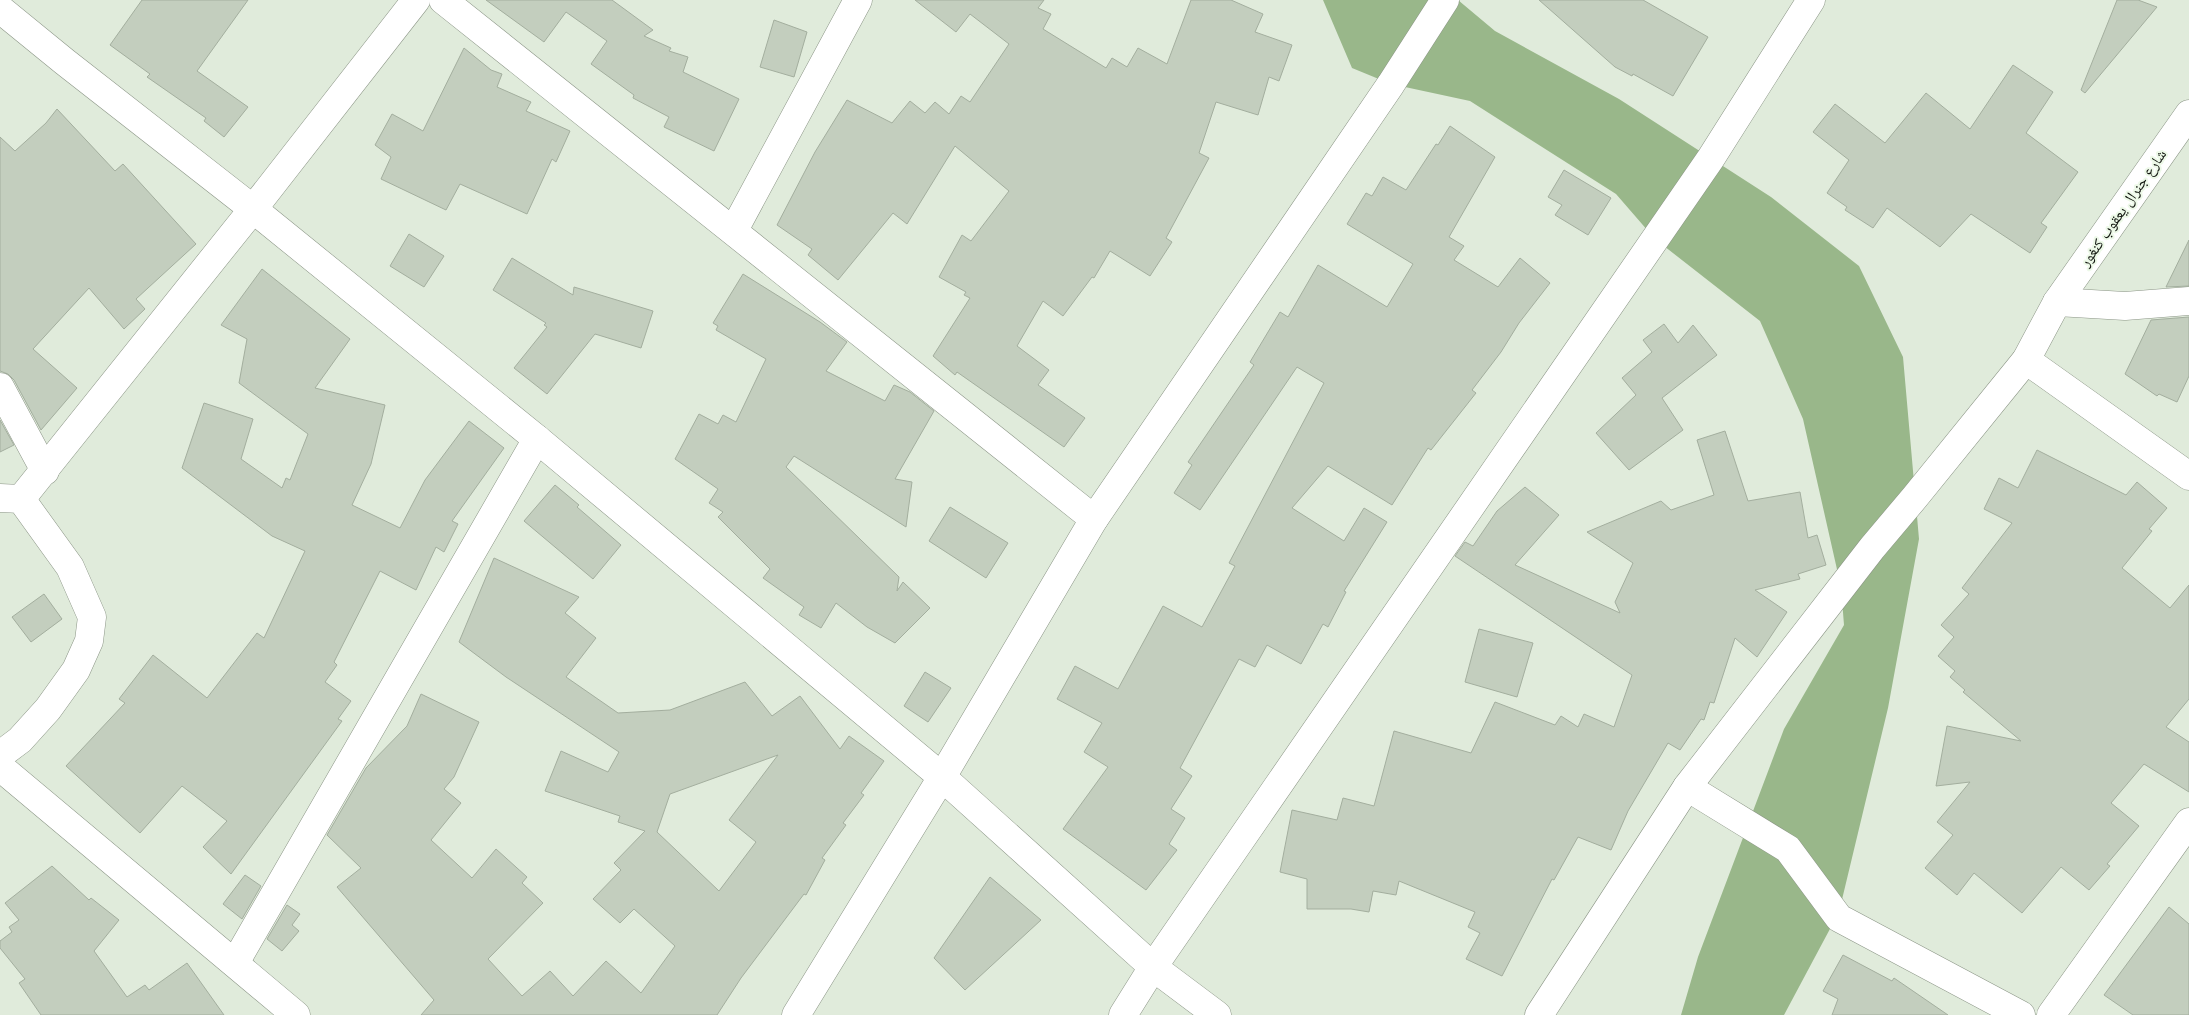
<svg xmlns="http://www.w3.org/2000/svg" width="2189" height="1015" font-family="Helvetica,'Noto Naskh Arabic',sans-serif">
  <rect width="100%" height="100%" fill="#e0ebdb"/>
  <polygon fill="#99b78a" points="1323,0 1458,0 1495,31 1619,99 1771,197 1859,266 1903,357 1919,539 1888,708 1839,912 1784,1015 1681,1015 1698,957 1784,729 1844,625 1841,587 1803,419 1760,321 1655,239 1616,194 1470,101 1391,84 1352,68"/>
  <g fill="#c3cebe" stroke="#a3ae9e" fill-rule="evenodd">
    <polygon points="142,0 248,0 197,71 248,107 224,137 204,121 206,118 147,77 150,74 110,45"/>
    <polygon points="486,0 612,0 653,30 644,36 671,48 669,51 688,57 683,72 739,99 714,151 664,127 669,117 633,98 634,95 591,64 607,41 566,12 544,42"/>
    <polygon points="915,0 1044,0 1038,8 1051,14 1043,29 1106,68 1112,58 1127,67 1138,48 1167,64 1191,0 1231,0 1263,14 1255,32 1292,45 1279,81 1269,77 1258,115 1216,102 1199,153 1209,158 1166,238 1172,242 1150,276 1110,251 1094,278 1092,277 1063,316 1043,301 1017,346 1049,370 1038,385 1085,418 1064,447 957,372 955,375 933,356 970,298 964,295 966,292 939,277 962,235 971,241 1009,191 955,146 907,224 893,213 838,280 808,255 812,249 777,225 815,152 847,100 892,123 910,101 925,113 935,102 949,114 961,96 970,102 1009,44 970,14 956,32"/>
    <polygon points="1539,0 1643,0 1708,37 1673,96 1633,74 1632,76 1615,67"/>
    <polygon points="2117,0 2138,0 2157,7 2085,93 2081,90"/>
    <polygon points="774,20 807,32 794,77 760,67"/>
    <polygon points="464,48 491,70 502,74 497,87 531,102 526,111 570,131 556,162 552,159 527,214 460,184 446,210 381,179 391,157 375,145 392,114 423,131"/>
    <polygon points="2013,65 2053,92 2026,133 2078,172 2041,223 2047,227 2030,253 1971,214 1940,247 1887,208 1873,228 1845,210 1847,207 1827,193 1849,160 1813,132 1835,104 1885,143 1926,93 1970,129"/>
    <polygon points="57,109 115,171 123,164 196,244 136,299 145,309 124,329 89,288 33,349 77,388 41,430 14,380 8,374 0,371 0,137 15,151 46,123"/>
    <polygon points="1450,126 1495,157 1449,237 1464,246 1454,260 1498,287 1520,258 1550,283 1519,323 1501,352 1472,390 1476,393 1431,450 1428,448 1392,505 1328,466 1292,508 1344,541 1364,508 1387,522 1344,591 1346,592 1328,627 1323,624 1301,664 1267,645 1255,667 1239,659 1180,768 1192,776 1171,809 1185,818 1169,844 1177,850 1146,890 1063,829 1108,767 1084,752 1102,723 1057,699 1075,666 1118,689 1163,606 1202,627 1235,566 1229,563 1324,383 1297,367 1200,510 1174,493 1192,465 1188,462 1254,365 1250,362 1280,312 1288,317 1318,265 1387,307 1413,264 1347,224 1366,193 1372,196 1383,177 1406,190 1436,144 1438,145"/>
    <polygon points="1564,170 1611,198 1588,235 1555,215 1562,205 1548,197"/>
    <polygon points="409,234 444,256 424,287 390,266"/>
    <polygon points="2189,240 2189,286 2166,287"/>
    <polygon points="512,258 573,295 574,287 653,311 641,348 595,334 547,394 514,368 547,327 544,325 546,323 493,290"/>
    <polygon points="262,269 350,339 315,388 385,405 371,464 352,505 400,528 425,480 469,421 504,448 452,521 458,524 444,552 436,547 416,590 380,571 334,662 337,665 325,682 351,701 338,719 342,721 231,874 203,847 227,821 182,786 140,833 66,766 125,703 119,699 153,655 207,698 257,633 264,638 305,551 272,536 182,468 204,403 253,419 241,459 282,488 286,478 290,480 308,434 239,383 247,339 221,325"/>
    <polygon points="743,274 820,322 847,342 826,371 885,401 894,385 910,392 934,411 895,479 912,482 906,527 794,456 786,467 899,577 897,591 903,582 930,608 895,643 867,627 836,603 821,628 799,615 804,607 763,578 770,569 718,517 723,512 709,503 718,489 675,459 699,414 718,424 723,415 736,422 766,359 716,330 718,326 713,323"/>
    <polygon points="2189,317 2189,376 2177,402 2159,394 2157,396 2125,374 2151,320"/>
    <polygon points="1664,324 1678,343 1693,325 1717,355 1662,398 1683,430 1629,470 1596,433 1636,395 1622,378 1652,352 1643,340"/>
    <polygon points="0,420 14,445 0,452"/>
    <polygon points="1725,431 1748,501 1800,492 1808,538 1817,535 1826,565 1798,574 1800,579 1755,590 1787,612 1757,657 1735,638 1714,703 1710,702 1704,720 1701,719 1680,750 1668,743 1628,811 1611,850 1578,837 1554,880 1552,879 1502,976 1466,959 1480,933 1468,927 1475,912 1399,881 1396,895 1373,891 1369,912 1351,909 1307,909 1307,879 1280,872 1292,810 1337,820 1343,798 1374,806 1394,731 1471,753 1495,702 1555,725 1561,716 1578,727 1584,714 1614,727 1632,675 1455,556 1465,542 1473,546 1497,511 1525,487 1559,515 1515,565 1620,613 1615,602 1633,563 1587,532 1661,501 1671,510 1714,495 1697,440"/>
    <polygon points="2037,450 2126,495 2137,482 2167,508 2149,529 2152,531 2122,568 2170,608 2189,585 2189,699 2166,727 2189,742 2189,792 2144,764 2111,803 2139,826 2107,864 2110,866 2089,890 2061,867 2022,913 1974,873 1957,895 1925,868 1953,835 1937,822 1970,782 1936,786 1947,726 2021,741 1963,692 1965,690 1950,677 1955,671 1938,656 1954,637 1941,625 1969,594 1962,588 2012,523 1984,509 1999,478 2018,488"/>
    <polygon points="555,485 579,505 577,507 621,545 593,579 524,521"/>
    <polygon points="950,507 1008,543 986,578 929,541"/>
    <path d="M494,558L579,597L565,613L596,638L566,677L618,713L670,710L745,682L772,716L800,696L840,749L849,736L884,761L861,793L864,795L843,823L846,825L822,858L825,860L806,895L804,894L741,978L717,1015H421L434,1000L337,887L361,868L327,835L366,768L407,726L421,694L479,722L454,777L444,789L461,803L431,840L472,878L496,849L527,877L522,883L543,903L488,959L522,996L550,971L573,996L606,961L641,993L675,946L634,909L620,923L593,899L621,870L614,863L645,831L618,822L620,816L545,791L561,751L608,772L619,752L506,677L459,642ZM778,755L729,820L756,842L719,891L657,832L670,794Z"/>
    <polygon points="44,594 62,619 31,642 12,617"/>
    <polygon points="1479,629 1533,643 1517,697 1465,682"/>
    <polygon points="925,672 951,688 928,722 904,706"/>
    <polygon points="52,866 89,900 91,898 119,920 94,951 127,997 145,985 149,990 187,963 224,1015 41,1015 19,983 25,979 0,948 0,941 12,932 9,927 19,920 5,903"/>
    <polygon points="245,875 261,886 242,919 223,904"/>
    <polygon points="990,877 1041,920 965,990 934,958"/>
    <polygon points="287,905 300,914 292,925 299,931 282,951 267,939"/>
    <polygon points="2169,907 2189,924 2189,1015 2133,1015 2104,995"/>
    <polygon points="1843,955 1892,981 1894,978 1948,1015 1832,1015 1838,999 1823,991"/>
  </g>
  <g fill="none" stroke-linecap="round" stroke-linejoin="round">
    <g stroke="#8b9586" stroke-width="29">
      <g id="minor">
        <polyline points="443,0 1094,519"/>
        <polyline points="0,9 65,62 253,209 537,439 942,777 1153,967 1217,1015"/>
        <polyline points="734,230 858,0"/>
        <polyline points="2057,302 2125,306 2189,301"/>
        <polyline points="2026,360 2189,476"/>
        <polyline points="0,387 45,471"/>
        <polyline points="0,498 21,499 70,567 92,617 89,641 76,670 48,709 20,740 0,755"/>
        <polyline points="21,499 253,209 416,0"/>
        <polyline points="0,767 296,1015"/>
        <polyline points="1687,787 1788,849 1839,918 2021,1015"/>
        <polyline points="235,963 537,439"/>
        <polyline points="796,1015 942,777 1094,519 1391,84 1445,0"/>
        <polyline points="1123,1015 1153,967 1711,158 1811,0"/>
        <polyline points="1539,1015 1687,787 1872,548 1915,497 2026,360 2057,302 2189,114"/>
        <polyline points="2051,1015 2189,822"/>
      </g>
    </g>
    <use href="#minor" stroke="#fff" stroke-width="28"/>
  </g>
  <g text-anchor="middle" stroke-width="4" stroke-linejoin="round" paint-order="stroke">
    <g font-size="15" fill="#121610" stroke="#edf9e8">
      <text transform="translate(2123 208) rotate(-55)" y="5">شارع جنرال يعقوب كنغور</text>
    </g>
  </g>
</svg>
